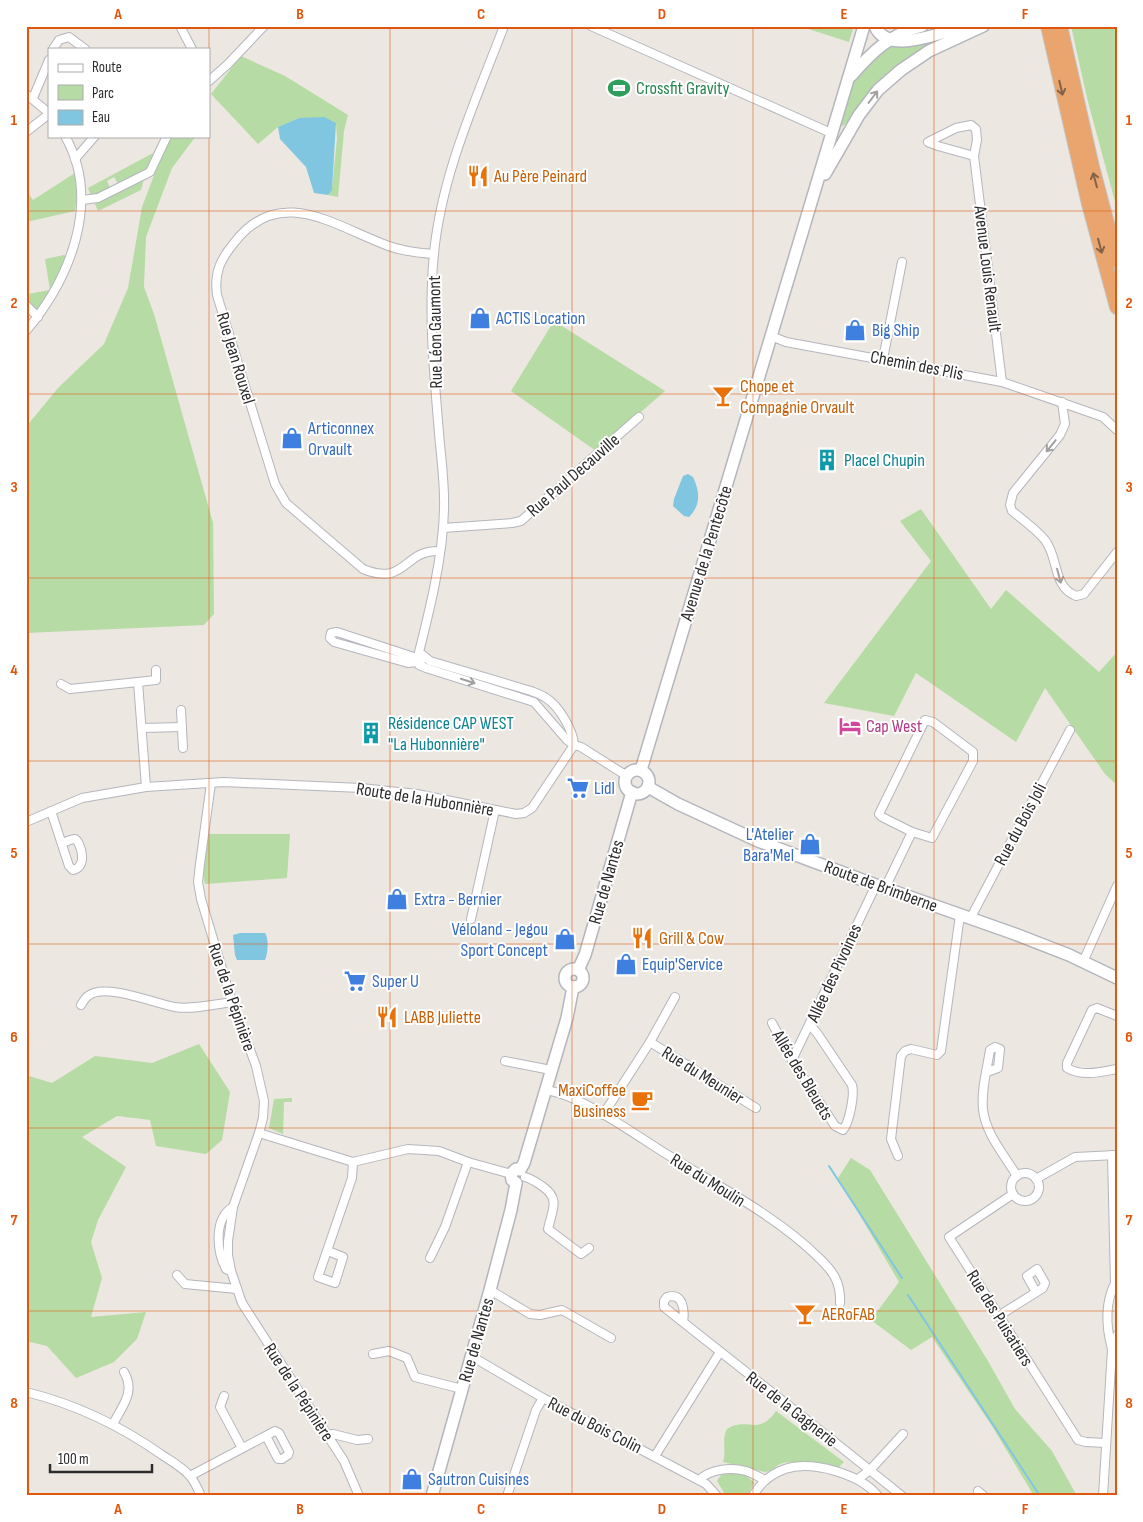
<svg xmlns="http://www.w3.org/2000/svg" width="1143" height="1522" font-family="'Sofia Sans Condensed',sans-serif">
  <rect width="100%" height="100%" fill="#ece7e0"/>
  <g fill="#b6dba4">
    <polygon points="799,26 854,26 849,42"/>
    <polygon points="1071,26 1117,26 1117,209 1087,98"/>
    <polygon points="947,37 852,119 841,127 840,124 853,77 888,44"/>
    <polygon points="241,56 285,76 348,115 344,131 338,197 328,195 332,189 337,139 336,123 299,118 278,127 258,144 211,94"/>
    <polygon points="172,136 196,136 172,168 146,237 144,287 154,314 213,523 214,614 204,625 26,633 26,427 58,388 104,344 128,288 142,207 161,157"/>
    <polygon points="153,153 149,168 119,185 114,177 107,181 110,188 92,198 88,188"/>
    <polygon points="75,173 77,195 75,211 26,222 26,194 28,193 33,200"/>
    <polygon points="144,179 141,190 98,211 95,204"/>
    <polygon points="64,255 66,256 58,279 38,312 26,301 26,288 28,294 50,290 45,259"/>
    <polygon points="554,321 665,391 596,451 511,391"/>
    <polygon points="921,509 991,609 1006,590 1099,672 1117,652 1117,785 1105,774 1045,688 1016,742 916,673 894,716 824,703 931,561 900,521"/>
    <polygon points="208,834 290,834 287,878 205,884 203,875"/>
    <polygon points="199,1044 230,1092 222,1140 206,1154 156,1146 150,1120 117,1116 82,1137 126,1167 98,1220 91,1242 102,1278 91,1317 146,1312 137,1339 114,1362 76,1378 47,1346 26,1341 26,1075 52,1083 95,1056 152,1063"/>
    <polygon points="292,1098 292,1102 284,1102 283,1134 269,1128 274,1099"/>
    <polygon points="851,1158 870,1170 988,1361 1015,1409 1052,1451 1077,1496 1034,1496 992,1426 932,1337 911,1350 871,1320 899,1282 838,1178"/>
    <path d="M776,1411L844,1462L839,1467C826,1464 796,1460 783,1463C776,1465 773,1471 765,1472L723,1462C727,1451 721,1440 727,1429C748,1416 758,1437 776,1411Z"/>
    <polygon points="727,1473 742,1473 754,1482 748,1496 726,1496 717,1481 721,1475"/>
  </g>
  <g fill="#81c6e0">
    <polygon points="324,117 336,123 332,190 328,195 314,193 306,167 280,139 278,127 299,118"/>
    <path d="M688,474L693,477C700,492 701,505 689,517L684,516L673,506L674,499L683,476Z"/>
    <path d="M240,933H265C269,939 268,953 265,960H237L235,955L233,935Z"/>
  </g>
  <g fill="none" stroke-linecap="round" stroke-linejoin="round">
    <g stroke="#81c6e0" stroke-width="2">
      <polyline points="829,1166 902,1278"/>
      <polyline points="908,1295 1040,1496"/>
    </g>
    <g stroke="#b4b6be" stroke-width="10">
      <g id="street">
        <polyline points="180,26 192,49"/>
        <path d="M504,26C476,100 442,173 434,253C428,313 434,373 439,433C441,458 445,484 444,509C443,558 429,613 417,660L419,665L426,668L534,702L567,740L574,745L581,747L627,776"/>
        <polyline points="591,26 831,133"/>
        <polyline points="53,49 59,40 69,37 85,49"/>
        <polyline points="209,81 228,64 264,26"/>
        <polyline points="26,94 49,113"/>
        <polyline points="33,98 49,60"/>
        <polyline points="26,132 49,114"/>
        <polyline points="974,156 938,146 928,142 956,128 971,125 976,129 977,140 974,156 1002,382"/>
        <polyline points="75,159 95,136"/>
        <polyline points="82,200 98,198 150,172 167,136"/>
        <path d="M434,254C418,253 401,251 386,245C333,225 279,184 234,243C220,260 214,273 217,295L275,484L286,503L363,569C407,587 403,549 440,551"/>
        <polyline points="26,305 38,317"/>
        <path d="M26,331C70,279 102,201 65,136"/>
        <polyline points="771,336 786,342 1002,382 1103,417 1117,430"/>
        <polyline points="883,359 902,262"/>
        <path d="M1062,402L1065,424L1060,435L1013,493L1010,505L1012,511C1023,520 1036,529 1045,540C1059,558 1052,586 1076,596L1084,594L1117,552"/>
        <polyline points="443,528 512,523 521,521 639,417"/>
        <polygon points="337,632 417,658 425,658 417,662 408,663 334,642 330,638 331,633"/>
        <path d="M423,655L430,661L531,691C536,693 542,695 546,698C559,706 573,730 574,745"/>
        <polyline points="138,682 156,680 156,670"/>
        <polyline points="61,684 70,689 138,682 146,787"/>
        <polyline points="181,710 183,748"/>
        <polygon points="925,720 933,722 973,752 973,761 932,838 912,832 882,817 879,814"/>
        <polyline points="142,728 182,727"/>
        <polyline points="211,783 200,864 198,882 201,899 229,992 256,1066 264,1101 263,1118 259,1133 233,1207 228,1241 228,1255 231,1271 242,1303 344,1461 359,1496"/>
        <path d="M51,811L69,866L73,870C89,867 80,841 75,839C71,839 66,842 62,843"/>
        <polyline points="26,822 82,798 146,787 224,782 361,788 417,794 516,814 524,813 532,808 574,745"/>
        <polyline points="885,888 912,832"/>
        <polyline points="471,919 495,810"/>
        <polyline points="970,919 1070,730"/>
        <polyline points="1083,962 1117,886"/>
        <path d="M81,1005C83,1002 85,998 88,996C104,982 156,1004 175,1007C194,1010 214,1004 233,1002"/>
        <path d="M1117,1016L1097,1008L1092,1010L1067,1063V1068C1083,1077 1100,1072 1117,1069"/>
        <path d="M772,1023L792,1060L835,1126L843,1130C849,1123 855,1095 852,1085L817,1033L810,1025"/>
        <polyline points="650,1042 675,997"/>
        <polyline points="792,1060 876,885"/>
        <polyline points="505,1061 551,1070"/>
        <path d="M987,1072L998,1068L1000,1049L995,1047L990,1050C987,1069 981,1090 983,1109C985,1133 1005,1156 1017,1176"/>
        <path d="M545,1090C580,1094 637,1136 668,1155C716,1185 778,1217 818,1257C833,1271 841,1282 840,1303"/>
        <polyline points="603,1115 650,1042 756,1108"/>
        <polyline points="259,1133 353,1162 408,1149 439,1151 468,1162 511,1174"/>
        <polyline points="1112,1155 1115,1283 1117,1289"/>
        <polyline points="898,1156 891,1139 901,1056 905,1051 911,1049 937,1055 941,1051 960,915"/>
        <circle cx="1025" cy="1187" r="14"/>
        <path d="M525,1177C532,1179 536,1182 542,1186C561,1199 552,1210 548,1229L581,1254L589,1248"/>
        <polyline points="1036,1179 1075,1157 1116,1155"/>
        <polyline points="1013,1194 949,1237 1078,1440 1086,1442 1106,1443"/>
        <polyline points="328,1251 343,1257 335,1283 318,1277 352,1178 353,1162"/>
        <polyline points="430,1258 445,1227 468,1162"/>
        <path d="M231,1271L226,1269C217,1252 213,1219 233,1207"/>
        <polyline points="177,1275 185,1284 237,1289"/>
        <polyline points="490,1290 530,1314 540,1315 562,1310 611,1338"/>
        <polyline points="1000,1315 1043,1288 1045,1283 1037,1269 1027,1276 1036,1292"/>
        <path d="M683,1322C685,1310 683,1292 667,1297L664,1301V1307C743,1370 823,1432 902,1496"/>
        <path d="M1112,1349C1106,1327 1105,1303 1115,1283"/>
        <polyline points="373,1354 389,1351 407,1358 415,1377 462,1389"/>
        <polyline points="471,1356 543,1398 706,1484 717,1496"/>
        <path d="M26,1392C75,1404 121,1426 162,1455C171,1461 182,1467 190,1476C195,1482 198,1489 201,1496"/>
        <polyline points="224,1396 220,1407 242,1448"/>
        <path d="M113,1424C122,1406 136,1392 124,1372"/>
        <polyline points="328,1435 333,1434 357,1440 368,1439"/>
        <polyline points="655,1456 720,1352"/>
        <polyline points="190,1476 275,1431 279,1433 289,1452 288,1455 282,1459 278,1459 266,1436"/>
        <polyline points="858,1479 870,1470 903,1434"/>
        <path d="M699,1480C710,1469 731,1467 746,1471C752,1473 759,1477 765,1480"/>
        <polyline points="978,1491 984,1496"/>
        <polyline points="507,1496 536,1410 543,1398"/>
        <path d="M753,1496C760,1483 771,1474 785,1469C812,1460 860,1474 878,1496"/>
        <polyline points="1103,1496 1112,1349 1117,1335"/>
      </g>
    </g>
    <g stroke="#b4b6be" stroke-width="14">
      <g id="secondary">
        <path d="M875,26C888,57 943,31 967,26"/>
        <path d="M851,76C872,52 890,34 922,26"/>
        <polyline points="825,174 859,115 878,90 901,70 929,51 983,26"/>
        <polyline points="641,770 864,26"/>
        <circle cx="637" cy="782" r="12"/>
        <polyline points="648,787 678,804 758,841 876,885 1015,934 1069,955 1117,978"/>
        <circle cx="574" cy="978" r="9"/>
        <polyline points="578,970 585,955 632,792"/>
        <polyline points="516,1183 512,1180 511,1174 516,1169 520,1170 524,1163 567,1018 573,987"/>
        <polyline points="432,1496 490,1290 511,1210 516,1183"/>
      </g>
    </g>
    <g stroke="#c4c4c4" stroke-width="16">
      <g id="highway">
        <polyline points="1048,26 1089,204 1117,307"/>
        <polyline points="1060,26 1092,167 1117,261"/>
      </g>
    </g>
    <use href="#street" stroke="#fff" stroke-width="8"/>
    <use href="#secondary" stroke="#fff" stroke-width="11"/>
    <use href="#highway" stroke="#eaa46d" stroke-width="14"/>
  </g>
  <defs><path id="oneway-shaft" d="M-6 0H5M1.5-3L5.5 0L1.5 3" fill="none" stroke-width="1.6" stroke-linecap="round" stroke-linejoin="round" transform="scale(1.25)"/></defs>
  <g stroke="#826249">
    <use href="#oneway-shaft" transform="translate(1061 88) rotate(77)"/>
    <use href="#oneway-shaft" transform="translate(1095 180) rotate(-105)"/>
    <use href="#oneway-shaft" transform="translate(1100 246) rotate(75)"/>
  </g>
  <g stroke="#a0a0a0">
    <use href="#oneway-shaft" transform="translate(873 97) rotate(-53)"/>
    <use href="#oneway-shaft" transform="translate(1051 446) rotate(129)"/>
    <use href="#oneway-shaft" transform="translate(1059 576) rotate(75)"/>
    <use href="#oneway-shaft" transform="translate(468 681) rotate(18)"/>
  </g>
  <path fill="none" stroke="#df570e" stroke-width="1" stroke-opacity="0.55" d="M209,26V1496M390,26V1496M572,26V1496M753,26V1496M934,26V1496M26,211H1117M26,394H1117M26,578H1117M26,761H1117M26,944H1117M26,1128H1117M26,1311H1117"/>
  <defs>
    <g id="stadium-bare" transform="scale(1.725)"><path d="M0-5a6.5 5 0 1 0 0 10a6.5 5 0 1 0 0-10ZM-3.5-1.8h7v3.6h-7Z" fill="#2e9e5b" stroke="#fff" stroke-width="2.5" paint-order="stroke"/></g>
    <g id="restaurant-bare" transform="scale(1.725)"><path d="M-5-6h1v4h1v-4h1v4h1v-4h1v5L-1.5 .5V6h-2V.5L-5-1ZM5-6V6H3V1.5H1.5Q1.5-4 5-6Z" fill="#e8710a" stroke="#fff" stroke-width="2.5" paint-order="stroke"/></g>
    <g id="shop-bare" transform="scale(1.725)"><path d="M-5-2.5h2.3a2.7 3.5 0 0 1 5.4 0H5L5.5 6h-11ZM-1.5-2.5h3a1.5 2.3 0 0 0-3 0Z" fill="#3f7fe0" stroke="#fff" stroke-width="2.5" paint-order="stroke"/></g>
    <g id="bar-bare" transform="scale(1.725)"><path d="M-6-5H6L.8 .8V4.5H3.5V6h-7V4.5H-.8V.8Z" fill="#e8710a" stroke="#fff" stroke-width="2.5" paint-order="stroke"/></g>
    <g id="building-bare" transform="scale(1.725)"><path d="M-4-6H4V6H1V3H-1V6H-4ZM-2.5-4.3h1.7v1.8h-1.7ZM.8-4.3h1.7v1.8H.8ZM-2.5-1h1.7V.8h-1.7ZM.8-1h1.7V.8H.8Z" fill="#0f9aa8" stroke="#fff" stroke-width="2.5" paint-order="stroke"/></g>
    <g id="hotel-bare" transform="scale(1.725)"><path d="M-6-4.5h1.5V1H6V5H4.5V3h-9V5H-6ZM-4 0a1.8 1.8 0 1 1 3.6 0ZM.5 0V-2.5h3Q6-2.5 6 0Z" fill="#d1479c" stroke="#fff" stroke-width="2.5" paint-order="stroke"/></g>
    <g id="supermarket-bare" transform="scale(1.725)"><path d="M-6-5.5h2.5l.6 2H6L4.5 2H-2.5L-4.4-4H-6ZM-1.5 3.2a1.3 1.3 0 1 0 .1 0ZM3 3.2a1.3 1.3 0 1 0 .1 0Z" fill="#3f7fe0" stroke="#fff" stroke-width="2.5" paint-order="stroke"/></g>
    <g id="cafe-bare" transform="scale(1.725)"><path d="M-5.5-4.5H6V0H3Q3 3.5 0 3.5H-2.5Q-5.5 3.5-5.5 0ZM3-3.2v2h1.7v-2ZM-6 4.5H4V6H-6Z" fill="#e8710a" stroke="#fff" stroke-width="2.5" paint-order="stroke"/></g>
  </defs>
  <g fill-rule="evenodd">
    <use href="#stadium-bare" x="619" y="88"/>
    <use href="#restaurant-bare" x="478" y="176"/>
    <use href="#shop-bare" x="480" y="318"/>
    <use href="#shop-bare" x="855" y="330"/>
    <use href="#bar-bare" x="723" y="396"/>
    <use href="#shop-bare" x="292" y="438"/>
    <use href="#building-bare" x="827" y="460"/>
    <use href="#hotel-bare" x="850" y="726"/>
    <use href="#building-bare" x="371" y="733"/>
    <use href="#supermarket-bare" x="578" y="788"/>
    <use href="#shop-bare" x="810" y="844"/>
    <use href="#shop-bare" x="397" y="899"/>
    <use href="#restaurant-bare" x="642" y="938"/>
    <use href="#shop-bare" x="565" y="939"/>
    <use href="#shop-bare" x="626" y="964"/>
    <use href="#supermarket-bare" x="355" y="981"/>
    <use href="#restaurant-bare" x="387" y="1017"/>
    <use href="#cafe-bare" x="642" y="1100"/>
    <use href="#bar-bare" x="805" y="1314"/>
    <use href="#shop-bare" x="412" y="1479"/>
  </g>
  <g text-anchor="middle" stroke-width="4" stroke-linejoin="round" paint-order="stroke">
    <g font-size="18" fill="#27864d" stroke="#fff" text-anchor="start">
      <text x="636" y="94">Crossfit Gravity</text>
    </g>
    <g font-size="18" fill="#c56008" stroke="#fff" text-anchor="start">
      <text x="494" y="182">Au Père Peinard</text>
      <text x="740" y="392">Chope et<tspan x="740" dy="21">Compagnie Orvault</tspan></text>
      <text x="659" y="944">Grill &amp; Cow</text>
      <text x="404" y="1023">LABB Juliette</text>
      <text x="626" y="1096" text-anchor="end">MaxiCoffee<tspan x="626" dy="21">Business</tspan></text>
      <text x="822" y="1320">AERoFAB</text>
    </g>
    <g font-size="18" fill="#2c2c2c" stroke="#fff">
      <text transform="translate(988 269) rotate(83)" y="6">Avenue Louis Renault</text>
      <text transform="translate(435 332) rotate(-91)" y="6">Rue Léon Gaumont</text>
      <text transform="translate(236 358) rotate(73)" y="6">Rue Jean Rouxel</text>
      <text transform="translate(917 365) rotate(11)" y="6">Chemin des Plis</text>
      <text transform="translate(573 475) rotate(-41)" y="6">Rue Paul Decauville</text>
      <text transform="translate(706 553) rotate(-73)" y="6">Avenue de la Pentecôte</text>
      <text transform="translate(425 799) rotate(9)" y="6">Route de la Hubonnière</text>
      <text transform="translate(1020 824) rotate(-62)" y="6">Rue du Bois Joli</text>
      <text transform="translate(606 882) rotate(-74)" y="6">Rue de Nantes</text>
      <text transform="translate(881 886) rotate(20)" y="6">Route de Brimberne</text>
      <text transform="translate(834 973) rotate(-65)" y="6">Allée des Pivoines</text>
      <text transform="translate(232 997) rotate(71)" y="6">Rue de la Pépinière</text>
      <text transform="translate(703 1075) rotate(32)" y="6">Rue du Meunier</text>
      <text transform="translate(803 1075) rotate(59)" y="6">Allée des Bleuets</text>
      <text transform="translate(708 1180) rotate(32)" y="6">Rue du Moulin</text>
      <text transform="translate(1000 1318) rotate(58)" y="6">Rue des Puisatiers</text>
      <text transform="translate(476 1340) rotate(-74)" y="6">Rue de Nantes</text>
      <text transform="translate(299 1392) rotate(57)" y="6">Rue de la Pépinière</text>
      <text transform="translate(792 1409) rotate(38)" y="6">Rue de la Gagnerie</text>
      <text transform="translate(595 1425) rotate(27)" y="6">Rue du Bois Colin</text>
    </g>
    <g font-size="18" fill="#366cbe" stroke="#fff" text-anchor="start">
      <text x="496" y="324">ACTIS Location</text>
      <text x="872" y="336">Big Ship</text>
      <text x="308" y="434">Articonnex<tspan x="308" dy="21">Orvault</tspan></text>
      <text x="594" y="794">Lidl</text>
      <text x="794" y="840" text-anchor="end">L'Atelier<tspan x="794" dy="21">Bara'Mel</tspan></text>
      <text x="414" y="905">Extra - Bernier</text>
      <text x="548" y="935" text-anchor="end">Véloland - Jegou<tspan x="548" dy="21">Sport Concept</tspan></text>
      <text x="642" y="970">Equip'Service</text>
      <text x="372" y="987">Super U</text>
      <text x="428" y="1485">Sautron Cuisines</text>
    </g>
    <g font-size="18" fill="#0d838f" stroke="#fff" text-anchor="start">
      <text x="844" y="466">Placel Chupin</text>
      <text x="388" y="729">Résidence CAP WEST<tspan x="388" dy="21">"La Hubonnière"</tspan></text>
    </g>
    <g font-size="18" fill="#b23c85" stroke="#fff" text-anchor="start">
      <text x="866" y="732">Cap West</text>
    </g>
  </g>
  <rect width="1143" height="1522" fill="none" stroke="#ffffff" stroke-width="55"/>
  <rect x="48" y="48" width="162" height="90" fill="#ffffff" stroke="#ababab"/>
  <rect x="58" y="64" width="25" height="8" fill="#ffffff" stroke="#ababab"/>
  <text x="92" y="72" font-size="15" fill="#2c2c2c">Route</text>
  <rect x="58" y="85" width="25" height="15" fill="#b6dba4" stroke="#ababab"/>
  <text x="92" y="98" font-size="15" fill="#2c2c2c">Parc</text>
  <rect x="58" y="110" width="25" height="15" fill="#81c6e0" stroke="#ababab"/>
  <text x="92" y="122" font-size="15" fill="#2c2c2c">Eau</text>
  <path d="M50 1464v8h102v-8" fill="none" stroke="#2c2c2c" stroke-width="2.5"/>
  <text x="58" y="1464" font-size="15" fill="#2c2c2c" stroke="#ffffff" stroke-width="4" paint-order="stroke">100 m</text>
  <rect x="28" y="28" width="1088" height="1466" fill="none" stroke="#df570e" stroke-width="2"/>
  <g font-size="16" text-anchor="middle" font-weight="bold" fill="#df570e">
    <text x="118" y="19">A</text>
    <text x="300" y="19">B</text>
    <text x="481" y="19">C</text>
    <text x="662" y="19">D</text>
    <text x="844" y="19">E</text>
    <text x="1025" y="19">F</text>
    <text x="14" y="125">1</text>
    <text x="1129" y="125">1</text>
    <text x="14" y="308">2</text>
    <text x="1129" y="308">2</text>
    <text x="14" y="492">3</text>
    <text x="1129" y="492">3</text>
    <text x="14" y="675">4</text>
    <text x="1129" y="675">4</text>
    <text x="14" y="858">5</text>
    <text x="1129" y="858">5</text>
    <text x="14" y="1042">6</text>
    <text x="1129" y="1042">6</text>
    <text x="14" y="1225">7</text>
    <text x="1129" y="1225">7</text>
    <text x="14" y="1408">8</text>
    <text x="1129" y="1408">8</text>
    <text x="118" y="1514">A</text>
    <text x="300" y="1514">B</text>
    <text x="481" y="1514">C</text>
    <text x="662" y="1514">D</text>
    <text x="844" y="1514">E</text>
    <text x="1025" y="1514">F</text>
  </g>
</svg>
